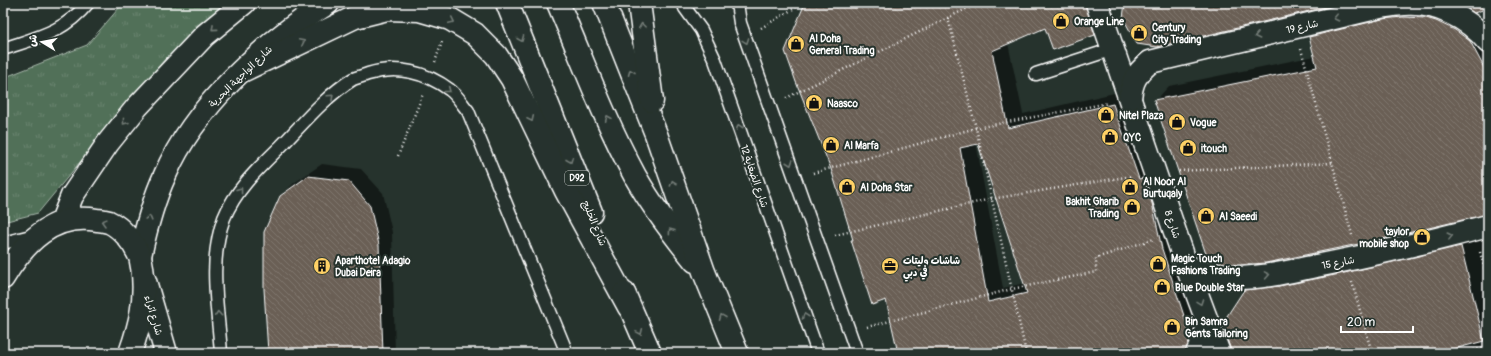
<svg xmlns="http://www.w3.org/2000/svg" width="1491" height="356" font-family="Pangolin,'Playpen Sans Arabic',sans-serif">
  <defs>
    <pattern id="grass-tufts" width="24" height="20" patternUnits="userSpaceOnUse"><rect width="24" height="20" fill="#517058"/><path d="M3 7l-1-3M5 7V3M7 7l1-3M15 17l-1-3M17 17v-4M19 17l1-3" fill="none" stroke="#6b8571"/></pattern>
    <pattern id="building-back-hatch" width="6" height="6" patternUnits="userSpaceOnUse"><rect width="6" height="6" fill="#6a5f55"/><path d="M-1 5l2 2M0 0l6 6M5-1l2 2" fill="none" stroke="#80776e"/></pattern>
  </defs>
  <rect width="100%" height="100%" fill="#26332d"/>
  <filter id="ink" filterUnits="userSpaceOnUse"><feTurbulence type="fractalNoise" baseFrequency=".025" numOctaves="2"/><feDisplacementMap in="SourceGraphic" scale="8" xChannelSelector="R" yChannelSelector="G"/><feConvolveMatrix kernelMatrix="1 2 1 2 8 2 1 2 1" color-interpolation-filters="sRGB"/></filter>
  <g filter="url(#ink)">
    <polygon fill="url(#grass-tufts)" stroke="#a8b8ac" points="120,3 235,3 165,59 38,213 3,222 3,78 87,45 119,8"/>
    <g fill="#0007" fill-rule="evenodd">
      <path d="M806,3H1103L1109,20L1094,34L1045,26L1008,43L1023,114L1127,90L1205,322L1195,353H899L887,298L852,241L854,238ZM976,143H979L1025,283L1003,288Z"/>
      <polygon points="1398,5 1488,33 1488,213 1155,101 1169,86 1315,56 1311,37 1325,22"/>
      <polygon points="322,164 361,169 383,193 392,232 395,353 269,353 281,196 294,183"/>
      <polygon points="1488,234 1488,353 1234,353 1245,291 1260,277"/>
    </g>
    <g fill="url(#building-back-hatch)" stroke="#fff" fill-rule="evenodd">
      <path d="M805,3H1085L1095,35L1053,50L1045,28L992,51L1008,128L1113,104L1139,179L1143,178L1152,203L1162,249L1191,337L1185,353H898L886,300L872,305L851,240H853L831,169L796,82L785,51ZM978,144L1027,293L988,302L960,148Z"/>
      <polygon points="1125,3 1343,3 1157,47 1137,44 1123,18"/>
      <polygon points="1458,3 1488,3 1488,8 1474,13"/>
      <polygon points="1403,17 1426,18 1436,21 1455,30 1470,41 1488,75 1488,214 1378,240 1266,263 1238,265 1208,260 1154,100 1317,67 1309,37 1382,19"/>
      <polygon points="308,176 349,181 370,206 379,245 383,353 268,353 264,289 264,232 280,196"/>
      <polygon points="1461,246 1484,341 1439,353 1232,353 1224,331 1227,316 1244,290 1279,286 1340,274"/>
    </g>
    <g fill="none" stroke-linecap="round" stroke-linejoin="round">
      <g stroke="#fff" stroke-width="15">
        <g id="service">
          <polyline points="684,3 685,8 701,30 715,60 818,353"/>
          <polyline points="737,3 740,23 857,353"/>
          <path d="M3,49C38,37 63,33 88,3"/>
          <polyline points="1036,74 1113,49"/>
          <polyline points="3,243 35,235"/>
          <path d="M221,353C218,309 208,261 224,218C236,188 262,165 284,143C305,121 327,95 353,79C358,77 363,76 368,74C397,65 426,72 450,90C457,95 462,104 468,111L567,353"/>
        </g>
      </g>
      <g stroke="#fff" stroke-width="25">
        <g id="minor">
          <polyline points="1097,3 1187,267 1219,353"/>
          <path d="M1130,98C1132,80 1136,74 1150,62L1380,7C1389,6 1397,4 1405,4C1436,2 1469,18 1488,42"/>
          <path d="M1187,267C1204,273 1220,277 1238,278C1264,278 1291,271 1316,266C1374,255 1431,241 1488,226"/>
          <polyline points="145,281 166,353"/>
          <polyline points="1197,353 1204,339 1208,324"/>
        </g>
      </g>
      <g stroke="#fff" stroke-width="25">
        <g id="secondary">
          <polyline points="62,221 72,196 108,143 137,107 205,35 244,3"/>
          <path d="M140,256C146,228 153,201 165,175C194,107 266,41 328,3"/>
          <path d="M3,278C24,243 53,212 97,220C101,220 105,221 109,222C122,228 133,242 139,255C141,258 141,263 142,267C147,297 140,325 130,353"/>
        </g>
      </g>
      <g stroke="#fff" stroke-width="25">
        <g id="primary">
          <polyline points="507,3 591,212"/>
          <path d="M558,3C583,61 605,121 635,176C652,206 673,234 695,261"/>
          <polyline points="604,3 656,134 704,272 737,353"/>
          <polyline points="639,3 652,101"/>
          <polyline points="242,71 355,17 387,9 419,10 450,19 475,34 496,55 512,79 566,191 629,307"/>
          <polyline points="624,293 650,353"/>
        </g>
      </g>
      <g stroke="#fff" stroke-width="2.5" stroke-dasharray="1 3" stroke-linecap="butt">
        <polyline points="948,18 976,128 1026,353"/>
        <polyline points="761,28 803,3"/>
        <polyline points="1301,49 1352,235"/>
        <polyline points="435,62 442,42"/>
        <polyline points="786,98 978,3"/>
        <polyline points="398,156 423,94"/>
        <polyline points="1179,171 1332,163"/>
        <polyline points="813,173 976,128 1108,103"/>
        <polyline points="835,235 991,199 1132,176"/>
        <polyline points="1480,252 1488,281"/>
        <polyline points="1352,282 1372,353"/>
        <polyline points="867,327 1012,289 1096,272 1096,258 1154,239"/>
        <polyline points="1462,353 1488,347"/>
      </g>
      <use href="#service" stroke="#26332d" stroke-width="12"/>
      <use href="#minor" stroke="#26332d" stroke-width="22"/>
      <use href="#secondary" stroke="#26332d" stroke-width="22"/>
      <use href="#primary" stroke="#26332d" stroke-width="22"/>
    </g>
    <defs><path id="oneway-chevron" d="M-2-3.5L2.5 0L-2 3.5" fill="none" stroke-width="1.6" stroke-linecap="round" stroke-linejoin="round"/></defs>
    <g stroke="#727a76">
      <use href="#oneway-chevron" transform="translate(1336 18) rotate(167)"/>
      <use href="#oneway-chevron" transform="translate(452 21) rotate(25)"/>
      <use href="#oneway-chevron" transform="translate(642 26) rotate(-97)"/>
      <use href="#oneway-chevron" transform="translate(214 28) rotate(140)"/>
      <use href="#oneway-chevron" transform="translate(1257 36) rotate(167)"/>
      <use href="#oneway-chevron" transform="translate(521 39) rotate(68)"/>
      <use href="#oneway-chevron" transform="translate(746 41) rotate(70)"/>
      <use href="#oneway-chevron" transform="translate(302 42) rotate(-26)"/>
      <use href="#oneway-chevron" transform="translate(631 72) rotate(-112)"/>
      <use href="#oneway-chevron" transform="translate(448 90) rotate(38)"/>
      <use href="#oneway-chevron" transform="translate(331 97) rotate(-43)"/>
      <use href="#oneway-chevron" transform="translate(608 118) rotate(-113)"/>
      <use href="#oneway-chevron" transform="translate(531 119) rotate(65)"/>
      <use href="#oneway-chevron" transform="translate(125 122) rotate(128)"/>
      <use href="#oneway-chevron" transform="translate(739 127) rotate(-109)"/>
      <use href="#oneway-chevron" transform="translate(570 160) rotate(68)"/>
      <use href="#oneway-chevron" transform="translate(790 163) rotate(71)"/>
      <use href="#oneway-chevron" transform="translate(673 183) rotate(-109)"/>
      <use href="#oneway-chevron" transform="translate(240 190) rotate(-53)"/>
      <use href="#oneway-chevron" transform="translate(149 218) rotate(-75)"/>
      <use href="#oneway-chevron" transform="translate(104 222) rotate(-165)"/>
      <use href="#oneway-chevron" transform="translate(671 231) rotate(-126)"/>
      <use href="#oneway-chevron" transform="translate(1450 236) rotate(-14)"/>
      <use href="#oneway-chevron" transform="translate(1267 275) rotate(-10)"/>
      <use href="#oneway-chevron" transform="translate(1200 302) rotate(70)"/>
      <use href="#oneway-chevron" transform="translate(218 314) rotate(-94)"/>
      <use href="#oneway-chevron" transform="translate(805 316) rotate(-109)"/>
      <use href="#oneway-chevron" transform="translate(722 317) rotate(-112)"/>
      <use href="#oneway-chevron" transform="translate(640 332) rotate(66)"/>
    </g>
  </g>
  <defs>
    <g id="shop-disc" transform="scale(0.9)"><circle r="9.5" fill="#ffd166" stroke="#26332d"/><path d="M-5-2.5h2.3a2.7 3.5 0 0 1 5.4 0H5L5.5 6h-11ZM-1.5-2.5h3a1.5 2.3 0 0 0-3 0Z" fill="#111"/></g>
    <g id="building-disc" transform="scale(0.9)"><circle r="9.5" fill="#ffd166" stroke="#26332d"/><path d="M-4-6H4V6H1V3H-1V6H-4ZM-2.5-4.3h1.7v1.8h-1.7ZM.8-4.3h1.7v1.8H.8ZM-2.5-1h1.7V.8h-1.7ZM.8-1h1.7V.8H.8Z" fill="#111"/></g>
    <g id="office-disc" transform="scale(0.9)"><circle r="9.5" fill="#ffd166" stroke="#26332d"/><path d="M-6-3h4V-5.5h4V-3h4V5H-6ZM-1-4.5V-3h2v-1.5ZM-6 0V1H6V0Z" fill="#111"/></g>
  </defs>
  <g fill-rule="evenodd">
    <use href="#shop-disc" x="1061" y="21"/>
    <use href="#shop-disc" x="1139" y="33"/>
    <use href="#shop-disc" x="796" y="44"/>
    <use href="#shop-disc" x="814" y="103"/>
    <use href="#shop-disc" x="1106" y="115"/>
    <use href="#shop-disc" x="1177" y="122"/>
    <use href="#shop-disc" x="1110" y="137"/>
    <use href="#shop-disc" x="831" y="145"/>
    <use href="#shop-disc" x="1188" y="148"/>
    <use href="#shop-disc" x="847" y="187"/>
    <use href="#shop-disc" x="1130" y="187"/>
    <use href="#shop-disc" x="1132" y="207"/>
    <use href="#shop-disc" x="1206" y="216"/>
    <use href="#shop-disc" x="1422" y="237"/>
    <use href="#shop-disc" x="1158" y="264"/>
    <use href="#building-disc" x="322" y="266"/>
    <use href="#office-disc" x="890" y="266"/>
    <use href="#shop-disc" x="1162" y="287"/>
    <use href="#shop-disc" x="1172" y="327"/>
  </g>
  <g text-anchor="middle" stroke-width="4" stroke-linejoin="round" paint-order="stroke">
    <rect fill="#26332d" stroke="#bec2c0" stroke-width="1" x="565" y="171" width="24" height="14" rx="3"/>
    <g font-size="9" font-weight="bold" fill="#fff">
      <text x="577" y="181">D92</text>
    </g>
    <g font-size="10" font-weight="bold" fill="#fff" stroke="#26332d" text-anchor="start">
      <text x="1074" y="25">Orange Line</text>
      <text x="1152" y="31">Century<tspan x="1152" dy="12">City Trading</tspan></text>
      <text x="809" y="42">Al Doha<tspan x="809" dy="12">General Trading</tspan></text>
      <text x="827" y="107">Naasco</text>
      <text x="1119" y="119">Nitel Plaza</text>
      <text x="1190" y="126">Vogue</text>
      <text x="1123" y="141">QYC</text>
      <text x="844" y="149">Al Marfa</text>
      <text x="1201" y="152">itouch</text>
      <text x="1143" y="185">Al Noor Al<tspan x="1143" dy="12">Burtuqaly</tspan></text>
      <text x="860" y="191">Al Doha Star</text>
      <text x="1119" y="205" text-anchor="end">Bakhit Gharib<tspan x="1119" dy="12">Trading</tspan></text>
      <text x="1219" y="220">Al Saeedi</text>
      <text x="1409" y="235" text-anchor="end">taylor<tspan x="1409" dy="12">mobile shop</tspan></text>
      <text x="1171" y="262">Magic Touch<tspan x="1171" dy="12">Fashions Trading</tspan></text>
      <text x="335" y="264">Aparthotel Adagio<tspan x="335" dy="12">Dubai Deira</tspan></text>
      <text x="903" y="264">شاشات وليتات<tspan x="903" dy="12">في دبي</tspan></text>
      <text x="1175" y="291">Blue Double Star</text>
      <text x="1185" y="325">Bin Samra<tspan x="1185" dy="12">Gents Tailoring</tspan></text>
    </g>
    <g font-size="10" fill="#fff" stroke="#26332d">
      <text transform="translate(1302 26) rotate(-13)" y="4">شارع 19</text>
      <text transform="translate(240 76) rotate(-44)" y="4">شارع الواجهة البحرية</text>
      <text transform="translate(755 176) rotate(71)" y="4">12 شارع الضغاية</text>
      <text transform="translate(595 223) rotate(68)" y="4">شارع الخليج</text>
      <text transform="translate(1173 224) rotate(71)" y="4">شارع 8</text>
      <text transform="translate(1338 262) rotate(-11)" y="4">شارع 15</text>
      <text transform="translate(154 315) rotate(73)" y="4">شارع اثراء</text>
    </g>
  </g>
  <rect width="1491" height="356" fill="none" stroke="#26332d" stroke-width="16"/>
  <rect x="8" y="8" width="1475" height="340" fill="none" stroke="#fff" stroke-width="1.5" filter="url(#ink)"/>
  <g transform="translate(42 42) rotate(280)" stroke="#26332d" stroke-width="3" paint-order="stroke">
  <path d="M0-3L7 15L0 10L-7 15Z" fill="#ffffff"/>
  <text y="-6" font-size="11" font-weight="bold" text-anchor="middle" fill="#ffffff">ش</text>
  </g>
  <path d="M1341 326v6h72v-6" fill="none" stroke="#ffffff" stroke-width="2"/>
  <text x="1347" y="326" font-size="12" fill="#ffffff" stroke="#26332d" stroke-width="3" paint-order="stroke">20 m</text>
</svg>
